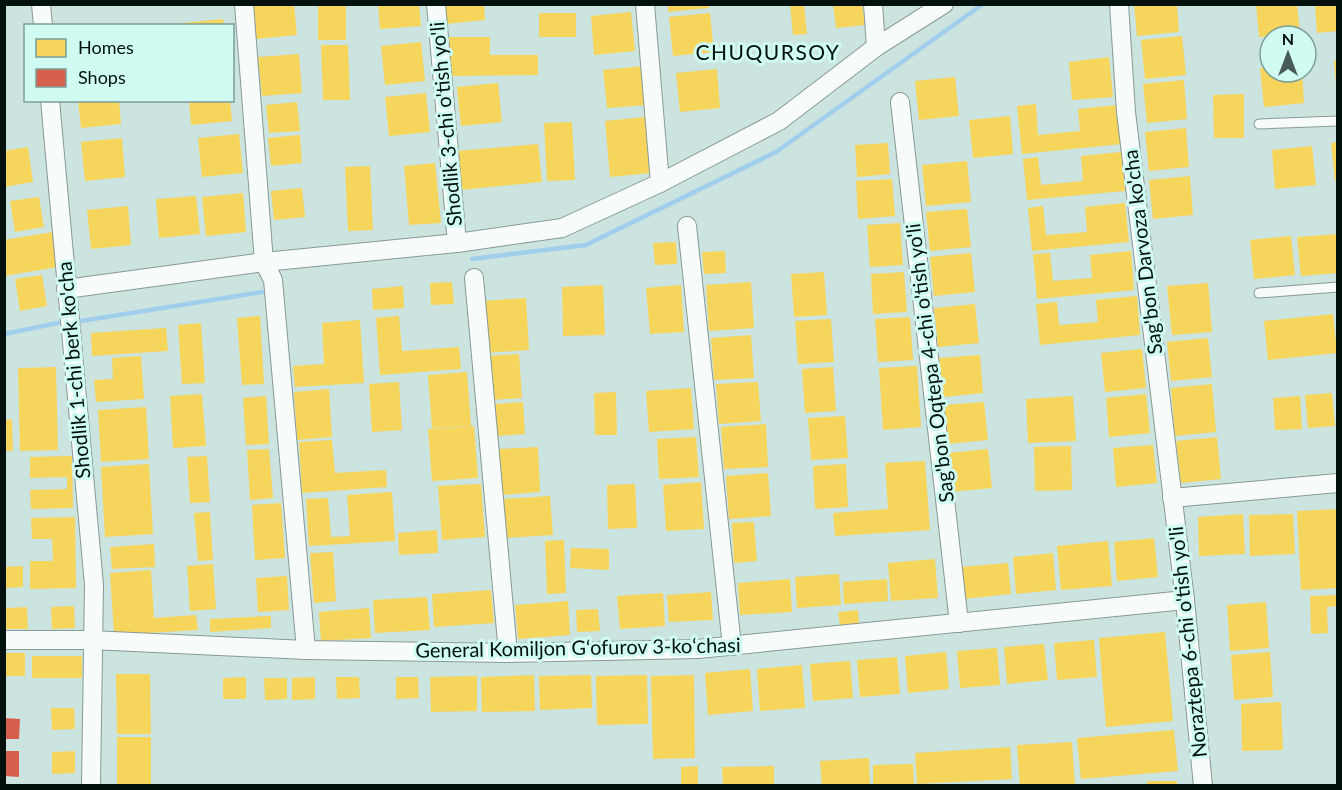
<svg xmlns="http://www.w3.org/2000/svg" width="1342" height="790" font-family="Lato,sans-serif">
  <rect width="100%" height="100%" fill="#cce4df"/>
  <g fill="#f6d55c">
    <polygon points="253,4 294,4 297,35 256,39"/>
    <rect x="318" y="4" width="28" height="36"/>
    <polygon points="443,4 484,4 485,20 445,24"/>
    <polygon points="668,4 709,4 709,8 668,12"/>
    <polygon points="790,4 804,4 807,34 793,35"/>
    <polygon points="833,4 862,4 865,25 836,28"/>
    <polygon points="1134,4 1177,4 1179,32 1137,36"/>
    <polygon points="1256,4 1297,4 1300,34 1259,37"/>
    <polygon points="378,5 419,5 421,26 380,29"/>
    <polygon points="1315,5 1338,5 1338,31 1317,33"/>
    <polygon points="631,12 635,51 594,55 591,16"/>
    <rect x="539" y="13" width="37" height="24"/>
    <polygon points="710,13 714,52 673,56 669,17"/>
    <polygon points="223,19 224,26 183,26 182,23"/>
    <polygon points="1182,36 1186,75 1145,79 1141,40"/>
    <polygon points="449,37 490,37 490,55 538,55 538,75 450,76"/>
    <polygon points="421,42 425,81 385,85 381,46"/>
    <polygon points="321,45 348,45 350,100 323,100"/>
    <polygon points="299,54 302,93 262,96 258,57"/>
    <polygon points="1109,57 1113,97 1072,100 1069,62"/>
    <polygon points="1338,60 1338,84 1336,84 1334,61"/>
    <polygon points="644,66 647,105 607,108 603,70"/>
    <polygon points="1270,67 1270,72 1302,72 1304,103 1264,107 1260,68"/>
    <polygon points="717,69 720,108 680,112 676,73"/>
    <polygon points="955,77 959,116 919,120 915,81"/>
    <polygon points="1184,80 1187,119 1147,123 1143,84"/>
    <polygon points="498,83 502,122 461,126 457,87"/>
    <polygon points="426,93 430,132 389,136 385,97"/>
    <polygon points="1244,94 1244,138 1214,138 1213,95"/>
    <polygon points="78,100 119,100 121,124 81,128"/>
    <polygon points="189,100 230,100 232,121 191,125"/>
    <polygon points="297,102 300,131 269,133 266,105"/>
    <polygon points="1036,104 1038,135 1080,131 1078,109 1118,105 1122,144 1022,154 1017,106"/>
    <polygon points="1010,116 1013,154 973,158 969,120"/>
    <polygon points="645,117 651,173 610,177 605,121"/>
    <polygon points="572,122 575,180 547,181 544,123"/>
    <polygon points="1186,128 1189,167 1149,171 1145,132"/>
    <polygon points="239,134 243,173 202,177 198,138"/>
    <polygon points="300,135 302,163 271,166 268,138"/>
    <polygon points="122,138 125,177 85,181 81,142"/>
    <polygon points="1338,142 1338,181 1335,181 1331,143"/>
    <polygon points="888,143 890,174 857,177 855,145"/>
    <polygon points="538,144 542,182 460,190 456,151"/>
    <polygon points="1312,146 1316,185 1275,189 1272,150"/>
    <polygon points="28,147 33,182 4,187 4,151"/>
    <polygon points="1121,152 1125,191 1027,200 1023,159 1038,157 1041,185 1083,181 1081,156"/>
    <polygon points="967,161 971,202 926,206 922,165"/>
    <polygon points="435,163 441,223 409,225 404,166"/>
    <polygon points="370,166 373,230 348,231 345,167"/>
    <polygon points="1190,176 1193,215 1153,219 1149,180"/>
    <polygon points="892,179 895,216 858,219 856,181"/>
    <polygon points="302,188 305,217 274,220 271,191"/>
    <polygon points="243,193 246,232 206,236 202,197"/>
    <polygon points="196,196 200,234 159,238 156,199"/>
    <polygon points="39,197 44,227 15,232 10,201"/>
    <polygon points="1125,203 1129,242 1032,251 1028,208 1043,206 1046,235 1087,232 1085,207"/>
    <polygon points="128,206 131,245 91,249 87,210"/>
    <polygon points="967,209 971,247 930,251 926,212"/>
    <polygon points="900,223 903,265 870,267 867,225"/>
    <polygon points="53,232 58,267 4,276 4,240"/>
    <polygon points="1338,234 1338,273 1301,276 1297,237"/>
    <polygon points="1291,236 1295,275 1254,279 1250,240"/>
    <polygon points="676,242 677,264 655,265 653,243"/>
    <polygon points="725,251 726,273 704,274 702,252"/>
    <polygon points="1131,251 1134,290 1037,299 1033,254 1050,253 1053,281 1092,278 1090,255"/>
    <polygon points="971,253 975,292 934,296 930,257"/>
    <polygon points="824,272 827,315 794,317 791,274"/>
    <polygon points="904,272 907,312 873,314 871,274"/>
    <polygon points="42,275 47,306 20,311 15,279"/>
    <polygon points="452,282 454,304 431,305 430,283"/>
    <polygon points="751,282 754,328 709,331 706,285"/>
    <polygon points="1208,283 1212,332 1172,335 1167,286"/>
    <polygon points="603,285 605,335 563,336 562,287"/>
    <polygon points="681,285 684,332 650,334 646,288"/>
    <polygon points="403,286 404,308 373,310 372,289"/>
    <polygon points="1137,296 1140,335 1040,345 1036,304 1057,302 1059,325 1098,322 1096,300"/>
    <polygon points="526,298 529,350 486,353 483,301"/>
    <polygon points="975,304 979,343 938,347 934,308"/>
    <polygon points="1333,314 1337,353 1268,360 1264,321"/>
    <polygon points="260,316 264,384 242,385 237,318"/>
    <polygon points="399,316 402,351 459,347 461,369 380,375 376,318"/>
    <polygon points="910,317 913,360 878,362 875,319"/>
    <polygon points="831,319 834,362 798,364 795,321"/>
    <polygon points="360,320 364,383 295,387 293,366 324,364 322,323"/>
    <polygon points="201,323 205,383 182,384 178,325"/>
    <polygon points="166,328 168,351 92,356 91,333"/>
    <polygon points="751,335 754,378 714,380 711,338"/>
    <polygon points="1208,338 1212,377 1171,381 1167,342"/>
    <polygon points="1142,349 1146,388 1105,392 1101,353"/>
    <polygon points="519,354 522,398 491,400 488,356"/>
    <polygon points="980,355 983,393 943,397 939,358"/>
    <polygon points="141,356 144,399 96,402 94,380 113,379 112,358"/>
    <polygon points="917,366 921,427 883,430 879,368"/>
    <polygon points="56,367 58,450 20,451 18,368"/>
    <polygon points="833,367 836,411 805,413 802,369"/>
    <polygon points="467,372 471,426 432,428 428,375"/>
    <polygon points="399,382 402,430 372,432 369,384"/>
    <polygon points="758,382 761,421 719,424 716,384"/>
    <polygon points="1212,384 1216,432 1175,436 1171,388"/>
    <polygon points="691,388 694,429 649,432 646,391"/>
    <polygon points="329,389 332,437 297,440 294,392"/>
    <polygon points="616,392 617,435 595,435 594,393"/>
    <polygon points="1332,393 1335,426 1308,428 1305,395"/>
    <polygon points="202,394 206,446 173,448 170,396"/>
    <polygon points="1146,394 1150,433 1109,437 1106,398"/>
    <polygon points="266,396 269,444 246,445 243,398"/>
    <polygon points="1073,396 1076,441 1028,443 1026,399"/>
    <polygon points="1300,396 1302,429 1275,430 1273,398"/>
    <polygon points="523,402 525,434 496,436 494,404"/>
    <polygon points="984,402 988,440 947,444 944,405"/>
    <polygon points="146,407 149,459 101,462 98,410"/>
    <polygon points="845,416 848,458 811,460 808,418"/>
    <polygon points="12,419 13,451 4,451 4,420"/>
    <polygon points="766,424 768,467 724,469 721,427"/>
    <polygon points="474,426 478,478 432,481 428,429"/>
    <polygon points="696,437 699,477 659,479 657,439"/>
    <polygon points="1217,437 1221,479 1181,483 1176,441"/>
    <polygon points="332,440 335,473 386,470 387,487 302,493 299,442"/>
    <polygon points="1153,445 1157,483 1116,487 1113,448"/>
    <polygon points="1071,446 1072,490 1035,491 1034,447"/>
    <polygon points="538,447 540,492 501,495 498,449"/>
    <polygon points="269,449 273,498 250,500 247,450"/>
    <polygon points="988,449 992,488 951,492 948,453"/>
    <polygon points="72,456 73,508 31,509 30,490 67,489 67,477 30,478 30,457"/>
    <polygon points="207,456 210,502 190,503 187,457"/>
    <polygon points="925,461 930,530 835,536 833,513 888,509 885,463"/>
    <polygon points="149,464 153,534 105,537 101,467"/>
    <polygon points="846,464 848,507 815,509 813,466"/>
    <polygon points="768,473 771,516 729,519 726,476"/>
    <polygon points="701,482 704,529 666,531 663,485"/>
    <polygon points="481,484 485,537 442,540 438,486"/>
    <polygon points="635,484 637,528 608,529 607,485"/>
    <polygon points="392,492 395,541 309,546 306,499 328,498 331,537 350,536 347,495"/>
    <polygon points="550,496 553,535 506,538 503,499"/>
    <polygon points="281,503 285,558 255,560 252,505"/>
    <polygon points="1338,509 1338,588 1301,590 1297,511"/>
    <polygon points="210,512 213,560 198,561 194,513"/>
    <polygon points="1243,514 1245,554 1199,556 1198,517"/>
    <polygon points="1293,514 1295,554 1250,556 1249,515"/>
    <polygon points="75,517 76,588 30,589 30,561 53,561 52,539 32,539 31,518"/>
    <polygon points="754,522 757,561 734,563 732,523"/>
    <polygon points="437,530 438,553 399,555 398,533"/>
    <polygon points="1154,538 1158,577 1117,581 1114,542"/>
    <polygon points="564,540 566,593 547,594 545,541"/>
    <polygon points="1108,541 1112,586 1061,590 1057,546"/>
    <polygon points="154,544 155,567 112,569 110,547"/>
    <polygon points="571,548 609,549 609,570 570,568"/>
    <polygon points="333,552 336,601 314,603 310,553"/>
    <polygon points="1053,553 1056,590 1016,594 1013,557"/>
    <polygon points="935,559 938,598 891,601 888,563"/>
    <polygon points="1008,563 1011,594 963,599 960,567"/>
    <polygon points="213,564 216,609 190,611 187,566"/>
    <polygon points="23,566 23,587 4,588 4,567"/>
    <polygon points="151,570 154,618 196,615 198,630 114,635 110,573"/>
    <polygon points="839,574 841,605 797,608 795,577"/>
    <polygon points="287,576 289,610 258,612 256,578"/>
    <polygon points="790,579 792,612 740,615 738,583"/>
    <polygon points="887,579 888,601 844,604 843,582"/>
    <polygon points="491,590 494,623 434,627 432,594"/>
    <polygon points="711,592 713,620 669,622 667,595"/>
    <polygon points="663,593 665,626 620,629 617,596"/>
    <polygon points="1338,595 1338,606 1327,607 1328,633 1311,634 1310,596"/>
    <polygon points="427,597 430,630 375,633 373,600"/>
    <polygon points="568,601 570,635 518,639 515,605"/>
    <polygon points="1266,602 1269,648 1230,651 1227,605"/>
    <polygon points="74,606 75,628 52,629 51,607"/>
    <polygon points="27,607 28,629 5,629 5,608"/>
    <polygon points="369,608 371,638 321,641 319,612"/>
    <polygon points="598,609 600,631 577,632 576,610"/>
    <polygon points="858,610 859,624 840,626 838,612"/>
    <polygon points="271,616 271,628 210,632 210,619"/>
    <polygon points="1165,632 1173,721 1106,727 1099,638"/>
    <polygon points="1094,640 1097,677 1057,680 1054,643"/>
    <polygon points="1044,644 1048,680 1007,684 1004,647"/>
    <polygon points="997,648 1000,685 960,688 957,651"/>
    <polygon points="946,652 949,689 908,693 905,656"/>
    <polygon points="1270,652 1273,697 1234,700 1231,655"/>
    <rect x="4" y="653" width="21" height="23"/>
    <rect x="32" y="656" width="50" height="22"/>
    <polygon points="897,657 900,694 860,697 857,660"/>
    <polygon points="850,661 853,698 813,701 810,664"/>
    <polygon points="802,665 805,708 760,711 757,669"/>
    <polygon points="750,669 753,711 708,715 705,673"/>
    <polygon points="116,674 150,674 151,734 117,734"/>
    <polygon points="534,675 535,711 482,712 481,677"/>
    <polygon points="591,675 592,708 540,710 539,676"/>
    <polygon points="647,675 648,724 597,725 596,676"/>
    <polygon points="694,675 695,758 653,759 651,676"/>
    <polygon points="477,676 477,711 431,712 430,677"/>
    <polygon points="246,677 246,699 223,699 223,678"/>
    <polygon points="315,677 315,699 292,700 292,678"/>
    <polygon points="336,677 359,677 360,698 337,699"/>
    <polygon points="396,677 418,677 419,698 396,699"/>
    <polygon points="264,678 287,678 287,699 265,700"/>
    <polygon points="1281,702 1283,750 1242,751 1241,704"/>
    <polygon points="51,708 74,708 75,729 52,730"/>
    <polygon points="1174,730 1178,771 1081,779 1077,738"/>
    <rect x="117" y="737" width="34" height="49"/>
    <polygon points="1072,742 1075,786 1020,786 1017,745"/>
    <polygon points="1010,747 1012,779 917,784 915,753"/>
    <polygon points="75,751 75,773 52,774 52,752"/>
    <polygon points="869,758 870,786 822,786 820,761"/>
    <polygon points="913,764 914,786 873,786 873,765"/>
    <polygon points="698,766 698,786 681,786 681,767"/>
    <polygon points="774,766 774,786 723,786 722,767"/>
    <rect x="1147" y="781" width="30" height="5"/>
  </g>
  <g fill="#d6604d">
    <polygon points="4,718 20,719 19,739 4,739"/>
    <polygon points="4,751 19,751 19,777 4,776"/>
  </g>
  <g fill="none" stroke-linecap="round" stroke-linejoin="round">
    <g stroke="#a1ceec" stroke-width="4.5">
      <polyline points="472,259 586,245 776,152 983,4"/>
      <polyline points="81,321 262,292"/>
      <polyline points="4,334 58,323"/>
    </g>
    <g stroke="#879a96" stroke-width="11">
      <g id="lane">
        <polyline points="1259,124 1338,121"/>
        <polyline points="1259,293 1338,287"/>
      </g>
    </g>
    <g stroke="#879a96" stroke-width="20">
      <g id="street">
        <polyline points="41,4 43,26"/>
        <polyline points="244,4 264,262 273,280 306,650"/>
        <polyline points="436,4 457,243"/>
        <polyline points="645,4 660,183"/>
        <polyline points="873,4 876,47"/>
        <polyline points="1119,4 1126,112 1185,600 1203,786"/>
        <polyline points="50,100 94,585 91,786"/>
        <polyline points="900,102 959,623"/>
        <polyline points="687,226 732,646"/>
        <polyline points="474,278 508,653"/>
        <polyline points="66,289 264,262 457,243 562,228 660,183 779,121 876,47 944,4"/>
        <polyline points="1172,498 1338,483"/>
        <polyline points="4,640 91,640 306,650 508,653 698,649 1185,600"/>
      </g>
    </g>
    <use href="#lane" stroke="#f7fbfa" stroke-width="9"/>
    <use href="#street" stroke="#f7fbfa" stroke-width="18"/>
  </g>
  <g text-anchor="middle" stroke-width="6" stroke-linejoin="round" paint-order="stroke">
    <g font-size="20" fill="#02110e" stroke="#cffbf2">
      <text transform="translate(446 124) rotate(-95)" y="7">Shodlik 3-chi o'tish yo'li</text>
      <text transform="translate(1143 252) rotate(-97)" y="7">Sag'bon Darvoza ko'cha</text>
      <text transform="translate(930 363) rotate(-97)" y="7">Sag'bon Oqtepa 4-chi o'tish yo'li</text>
      <text transform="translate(74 370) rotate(-95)" y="7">Shodlik 1-chi berk ko'cha</text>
      <text transform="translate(1188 642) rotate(-96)" y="7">Noraztepa 6-chi o'tish yo'li</text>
      <text transform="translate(578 648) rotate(-1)" y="7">General Komiljon Gʻofurov 3-koʻchasi</text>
    </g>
    <g font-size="21" letter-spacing="1.5" fill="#02110e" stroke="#cffbf2">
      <text x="768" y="60">CHUQURSOY</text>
    </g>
  </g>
  <rect width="1342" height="790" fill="none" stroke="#02110e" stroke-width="12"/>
  <rect x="24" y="24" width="210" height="78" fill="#cffbf2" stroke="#7d9d97" stroke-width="1.5"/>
  <rect x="36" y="39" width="30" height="18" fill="#f6d55c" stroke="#7d9d97" stroke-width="1.5"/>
  <text x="78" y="54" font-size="18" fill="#02110e">Homes</text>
  <rect x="36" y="69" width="30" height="18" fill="#d6604d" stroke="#7d9d97" stroke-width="1.5"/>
  <text x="78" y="84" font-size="18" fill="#02110e">Shops</text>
  <g transform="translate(1288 54)"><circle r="28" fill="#cffbf2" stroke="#7d9d97" stroke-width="1.5"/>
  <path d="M0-4.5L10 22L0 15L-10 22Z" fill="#495b57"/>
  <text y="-9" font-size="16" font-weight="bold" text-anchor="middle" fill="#02110e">N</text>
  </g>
</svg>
